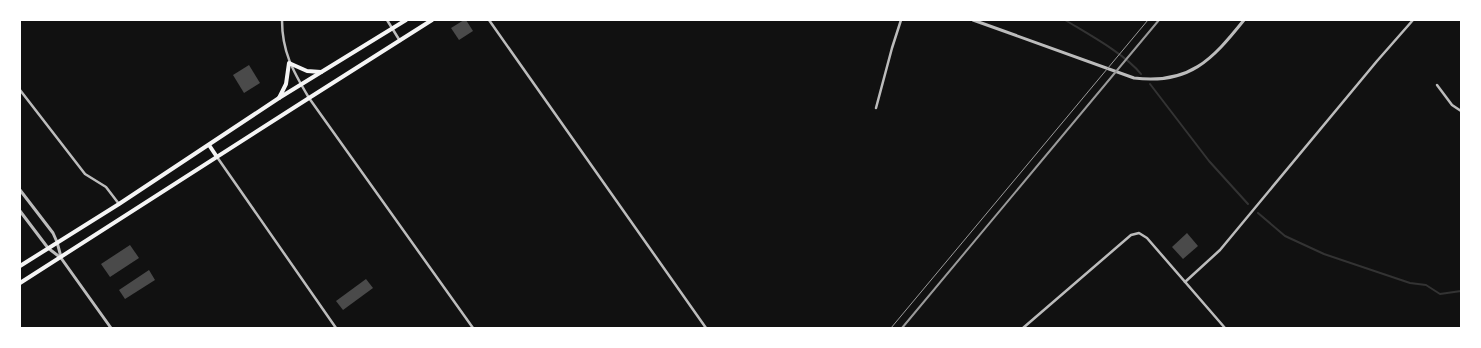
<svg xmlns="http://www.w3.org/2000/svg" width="1481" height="348" font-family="Ubuntu,sans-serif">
  <rect width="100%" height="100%" fill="#111"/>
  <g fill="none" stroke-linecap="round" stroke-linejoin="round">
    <g stroke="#333" stroke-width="2">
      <path d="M1065,20C1088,34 1125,54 1141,74"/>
      <polyline points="1150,84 1209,161 1248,204"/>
      <polyline points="1258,213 1285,236 1324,254 1410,283 1426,285 1440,294 1461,291"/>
    </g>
  </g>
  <g fill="#4a4a4a">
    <polygon points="464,20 466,20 473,31 459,40 451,28"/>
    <polygon points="249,65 260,83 244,93 233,75"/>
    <polygon points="1187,233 1198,246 1183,259 1172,247"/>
    <polygon points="130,245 139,258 110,277 101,264"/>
    <polygon points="149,270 155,280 125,299 119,290"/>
    <polygon points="366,279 373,288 343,310 336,301"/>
  </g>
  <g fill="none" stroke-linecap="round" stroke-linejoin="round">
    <g stroke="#bcbcbc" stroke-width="2.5">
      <path d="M282,20C282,52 293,71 309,98L473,328"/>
      <polyline points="387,20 400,41"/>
      <polyline points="489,20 706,328"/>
      <polyline points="1437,85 1452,105 1461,111"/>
      <polyline points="20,90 85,174 106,187 119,204"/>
      <polyline points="876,108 892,48 901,20"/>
      <polyline points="217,157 336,328"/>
      <polyline points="1185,282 1220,250 1377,61 1413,20"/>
      <polyline points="1023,328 1131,235 1139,233 1147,238 1225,328"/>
    </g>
    <g stroke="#bcbcbc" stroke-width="3">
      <path d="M973,20L1134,78C1189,85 1212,60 1244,20"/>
      <polyline points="20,190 53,233 57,242 61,257"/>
      <polyline points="20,211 48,248 61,258 111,328"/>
    </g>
    <g stroke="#f5f5f5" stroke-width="4">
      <polyline points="279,98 286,84 289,63 307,71 321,72"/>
      <polyline points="209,145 217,157"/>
      <polyline points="20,266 119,204 279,98 406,20"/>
      <polyline points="20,283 309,98 432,20"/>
    </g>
    <polyline stroke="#9a9a9a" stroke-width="1" points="891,328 1148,20"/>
    <polyline stroke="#9a9a9a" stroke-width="2" points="902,328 1159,20"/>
  </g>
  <rect width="1481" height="348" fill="none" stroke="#ffffff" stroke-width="42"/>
</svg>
